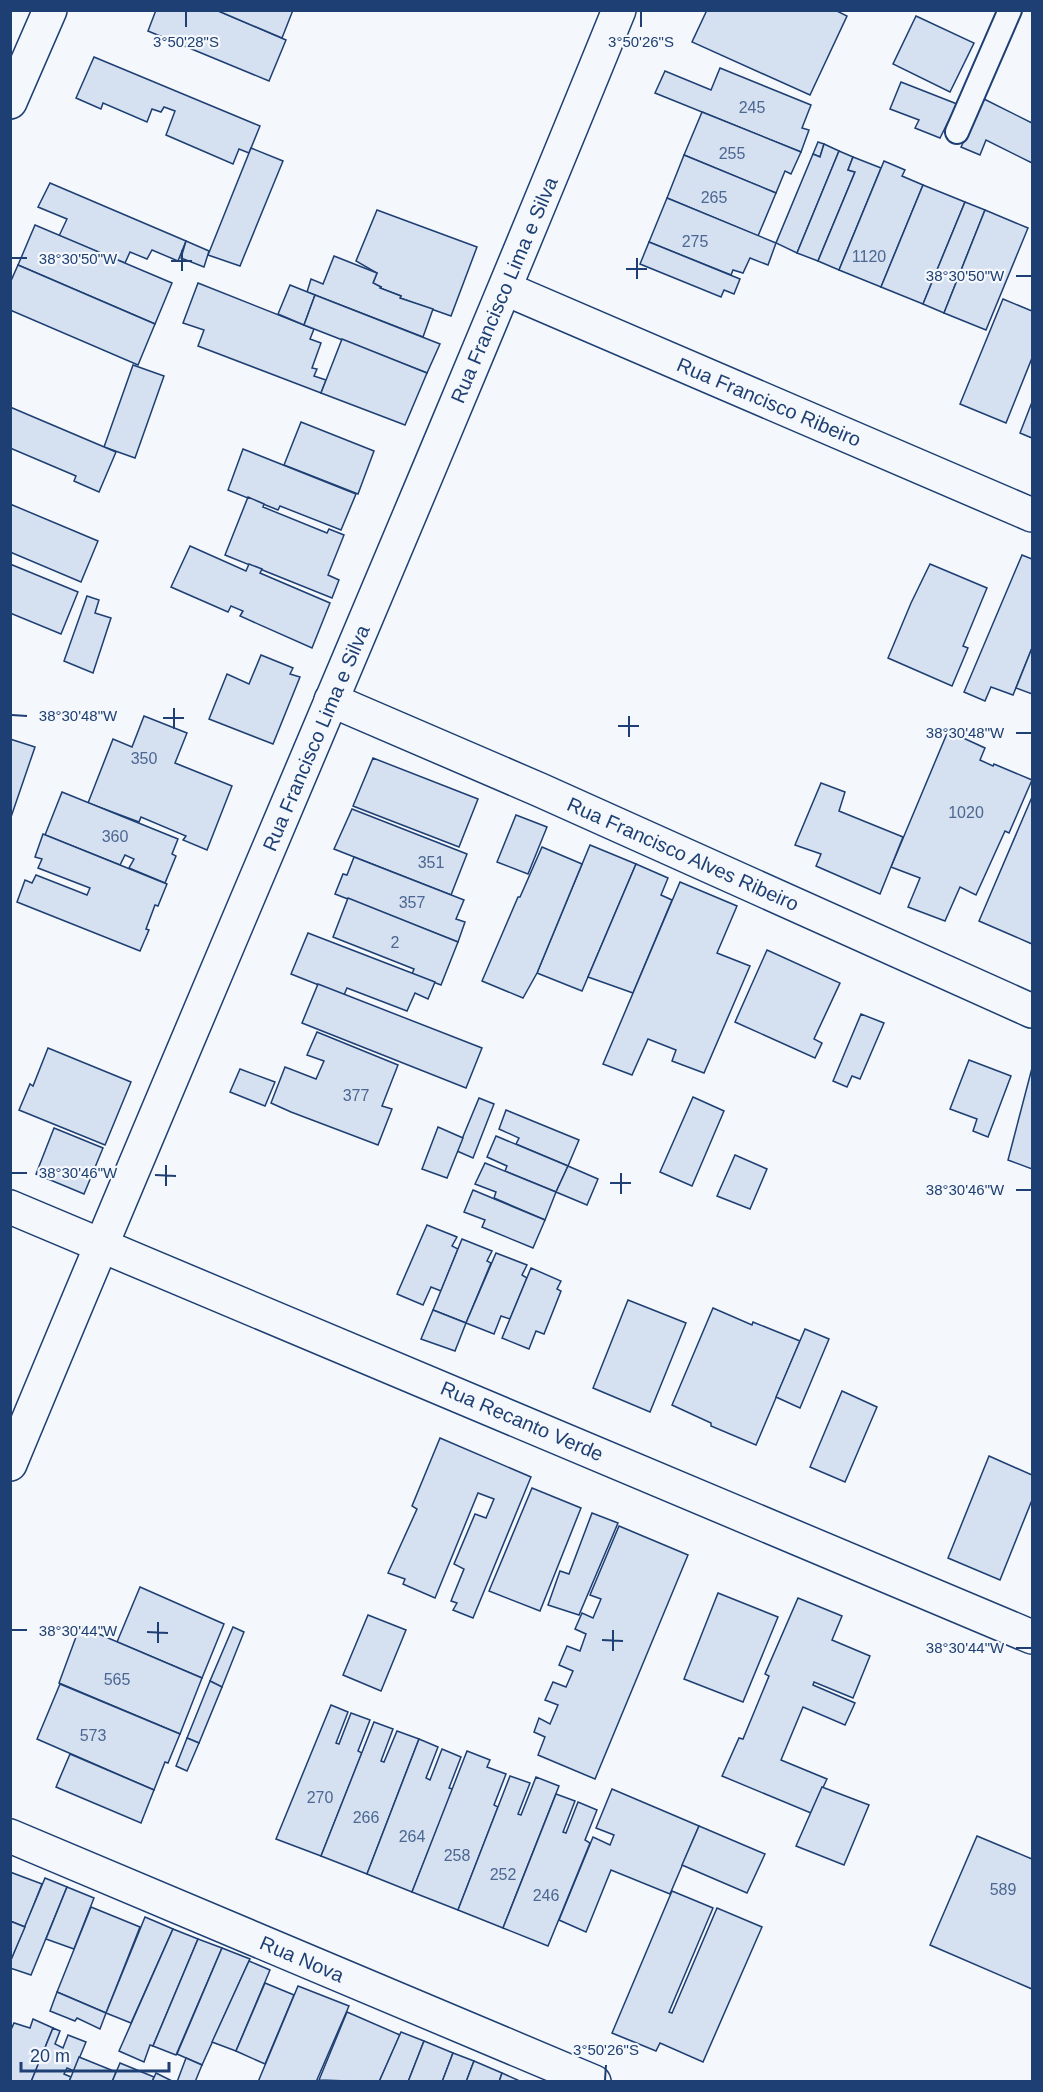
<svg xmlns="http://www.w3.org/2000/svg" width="1043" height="2092" font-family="Helvetica,sans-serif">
  <rect width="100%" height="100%" fill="#f4f7fb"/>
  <g fill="#d5e0f0" stroke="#1d3f73" stroke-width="1.5">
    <polygon points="156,10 216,10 286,40 269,81 148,31"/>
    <polygon points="216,10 293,10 282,38"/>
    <polygon points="707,10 835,10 847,16 810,95 692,42"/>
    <polygon points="916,16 974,43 950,92 893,64"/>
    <polygon points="94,57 260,126 249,153 239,149 233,164 166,135 175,111 164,107 161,112 152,109 147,122 103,103 101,109 76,98"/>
    <polygon points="720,68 811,105 802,128 809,130 801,152 655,93 665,71 711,90"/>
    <polygon points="901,82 957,104 940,138 915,128 919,120 890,109"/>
    <polygon points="984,99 1032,123 1032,163 986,140 980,155 961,147"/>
    <polygon points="702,112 801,152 791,174 785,171 776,193 684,155"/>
    <polygon points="818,142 824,144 820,157 813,154"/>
    <polygon points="824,144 839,151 797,253 776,243 813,154 820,157"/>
    <polygon points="251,148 283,161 240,266 208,255"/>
    <polygon points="839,151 853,157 848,170 855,172 818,261 797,253"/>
    <polygon points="684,155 776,193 758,236 667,198"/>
    <polygon points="853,157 881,168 839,270 818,261 855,172 848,170"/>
    <polygon points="884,161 905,170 902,176 923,185 881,287 839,270"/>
    <polygon points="50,183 186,241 178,261 152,250 147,259 130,252 125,263 59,236 67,219 38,207"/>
    <polygon points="923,185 965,202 923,304 881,287"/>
    <polygon points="667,198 776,243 768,265 750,258 743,273 733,270 731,275 649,242"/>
    <polygon points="965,202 985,210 944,313 923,304"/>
    <polygon points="377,210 477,247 451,316 400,298 401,296 380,288 381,287 373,283 377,273 356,261"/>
    <polygon points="985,210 1028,228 986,330 944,313"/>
    <polygon points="35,225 172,283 155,324 18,265"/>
    <polygon points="186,241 209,251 204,267 181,258"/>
    <polygon points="649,242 740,279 734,294 724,290 721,297 640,264"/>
    <polygon points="334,256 377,273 373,283 381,287 380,288 401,296 400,298 433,309 423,337 307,292 311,279 323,284"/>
    <polygon points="18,265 155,324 138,365 10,310 10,283"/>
    <polygon points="198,283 314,329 310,339 321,343 312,368 317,369 314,376 326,380 321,393 198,346 204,330 183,323"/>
    <polygon points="290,285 315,295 304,325 278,314"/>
    <polygon points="315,295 440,344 427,373 304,325"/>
    <polygon points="1003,299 1032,311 1032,358 1006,423 960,404"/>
    <polygon points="342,339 427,373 405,425 321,393"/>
    <polygon points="133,365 164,376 135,458 104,447"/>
    <polygon points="1032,402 1032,438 1020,433"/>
    <polygon points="10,407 116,452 99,492 74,481 76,476 10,448"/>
    <polygon points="301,422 374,451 358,494 284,465"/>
    <polygon points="243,449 356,494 341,530 280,506 278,510 228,490"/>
    <polygon points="248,497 264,504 263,507 327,533 329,529 344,535 328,575 339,580 332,598 225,555"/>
    <polygon points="10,504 98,541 81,582 10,552"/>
    <polygon points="190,546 246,571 249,564 262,569 260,573 330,603 312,648 240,616 243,611 231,606 228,612 171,587"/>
    <polygon points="1022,555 1032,559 1032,648 1013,695 991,687 985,701 964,692"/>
    <polygon points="10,564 78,592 61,634 10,613"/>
    <polygon points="930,564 987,588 963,646 968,648 952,686 888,658 911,603"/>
    <polygon points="87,596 99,600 95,613 111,618 93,673 64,661"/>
    <polygon points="1032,648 1032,694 1016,688"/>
    <polygon points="261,655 293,668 290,674 300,677 273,744 209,719 227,674 249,684"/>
    <polygon points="144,716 187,733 175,763 232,786 207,850 183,840 186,836 141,817 139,822 88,803 113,739 132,747"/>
    <polygon points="948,731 985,748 980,760 993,766 994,764 1032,780 1009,833 1005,831 976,895 960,887 945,921 908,907 920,878 891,867"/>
    <polygon points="10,739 35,747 10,820"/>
    <polygon points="373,758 478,799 459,847 353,806"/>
    <polygon points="821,783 845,792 839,811 903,837 880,894 816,866 821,854 795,845"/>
    <polygon points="62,792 178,839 172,854 176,856 165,883 129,868 134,859 125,855 120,865 45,835"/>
    <polygon points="1032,797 1032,944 979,921"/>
    <polygon points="352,809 467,854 451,895 334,849"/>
    <polygon points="516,815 547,827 528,874 497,862"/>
    <polygon points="43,834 167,884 158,906 155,905 146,929 149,930 140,951 17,902 25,880 32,883 36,875 87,895 90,888 38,868 42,859 35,857"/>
    <polygon points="590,845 636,864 582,991 537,973"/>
    <polygon points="542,847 582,864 537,973 523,998 482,981 518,897 520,897"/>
    <polygon points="354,857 464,900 456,919 465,922 458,942 335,894 343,874 347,875"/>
    <polygon points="636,864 668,878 661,895 672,900 633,993 588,977"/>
    <polygon points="680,882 737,906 717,953 750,966 704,1073 672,1061 676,1050 648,1039 632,1075 603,1064"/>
    <polygon points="348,898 458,942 441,985 412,974 414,969 333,937"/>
    <polygon points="308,933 435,982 428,999 415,993 407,1011 347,988 344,995 291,974"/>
    <polygon points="767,950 840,983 814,1039 822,1043 815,1058 735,1022"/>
    <polygon points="318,984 482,1048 466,1088 302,1023"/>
    <polygon points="861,1014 884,1023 860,1079 852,1076 847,1087 833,1081"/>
    <polygon points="317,1032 398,1065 382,1106 392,1109 378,1145 291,1112 271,1103 285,1067 316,1079 324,1061 307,1055"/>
    <polygon points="48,1048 131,1082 105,1145 19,1110 30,1084 33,1086"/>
    <polygon points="969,1060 1011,1076 988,1137 973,1131 977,1119 950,1109"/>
    <polygon points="1032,1068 1032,1169 1008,1160"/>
    <polygon points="240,1069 275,1082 265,1106 230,1092"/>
    <polygon points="693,1097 724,1111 692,1186 660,1172"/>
    <polygon points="479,1098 494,1104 473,1158 457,1151"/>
    <polygon points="506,1110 579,1140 568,1166 516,1144 519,1138 499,1129"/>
    <polygon points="438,1127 463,1138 447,1178 422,1169"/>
    <polygon points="54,1128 103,1148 84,1194 36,1174"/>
    <polygon points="496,1136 568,1166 556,1192 505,1171 507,1166 487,1157"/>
    <polygon points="735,1155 767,1169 750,1209 717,1196"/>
    <polygon points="485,1163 556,1192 545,1220 494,1198 496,1192 475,1184"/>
    <polygon points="568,1166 598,1179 587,1205 556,1192"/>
    <polygon points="473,1190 545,1220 533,1248 482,1227 485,1220 464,1212"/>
    <polygon points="427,1225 457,1237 452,1246 458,1249 441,1291 431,1287 423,1305 397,1294"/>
    <polygon points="462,1239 492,1251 487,1261 491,1263 466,1323 433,1310"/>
    <polygon points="496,1253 527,1265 522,1275 527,1278 510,1319 501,1316 494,1334 466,1323"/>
    <polygon points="531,1268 561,1281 557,1289 561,1291 544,1334 536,1331 529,1349 502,1338"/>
    <polygon points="628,1300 686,1323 650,1412 593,1388"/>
    <polygon points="713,1308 752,1325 753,1322 800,1341 756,1445 711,1426 711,1423 672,1405"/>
    <polygon points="433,1310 466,1323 455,1351 421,1339"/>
    <polygon points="805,1329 829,1339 800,1408 776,1397"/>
    <polygon points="842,1391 877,1407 845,1482 810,1467"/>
    <polygon points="440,1438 531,1477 473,1618 453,1610 457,1603 451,1601 464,1569 454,1564 475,1514 486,1518 494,1499 478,1493 435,1598 403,1584 405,1579 388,1573 417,1509 412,1506"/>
    <polygon points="989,1456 1032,1475 1032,1500 1000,1580 948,1558"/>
    <polygon points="532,1488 581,1508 540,1611 489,1591"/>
    <polygon points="592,1513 618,1523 579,1615 548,1605 560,1571 569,1574"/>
    <polygon points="619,1526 688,1555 595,1779 538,1755 545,1737 534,1732 539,1718 550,1724 558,1705 545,1700 553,1682 566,1687 573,1671 559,1665 567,1646 580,1651 586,1634 575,1629 582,1613 593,1618 601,1599 590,1595"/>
    <polygon points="140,1587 224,1624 202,1678 117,1642"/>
    <polygon points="718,1593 778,1617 743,1702 684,1679"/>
    <polygon points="798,1598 842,1616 832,1640 870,1656 853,1698 814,1682 813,1685 855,1703 845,1725 803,1707 781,1760 827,1779 811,1813 722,1776 739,1738 743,1739 769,1676 765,1674"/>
    <polygon points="368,1615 406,1630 381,1691 343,1675"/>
    <polygon points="80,1626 202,1678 180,1734 59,1683"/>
    <polygon points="233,1627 244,1632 222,1687 210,1681"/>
    <polygon points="210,1681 222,1687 199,1743 187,1738"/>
    <polygon points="60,1684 180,1734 168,1763 165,1762 154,1790 37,1739"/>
    <polygon points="331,1705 348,1712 336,1743 339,1744 351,1713 370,1720 358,1751 362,1753 321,1856 276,1839"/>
    <polygon points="374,1722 393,1729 381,1761 384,1762 397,1731 419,1739 367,1874 321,1856"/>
    <polygon points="187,1738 199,1743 187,1771 176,1766"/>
    <polygon points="419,1739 438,1747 426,1778 430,1780 442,1749 461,1757 449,1788 453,1789 412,1892 367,1874"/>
    <polygon points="467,1751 490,1760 487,1767 506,1774 494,1805 498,1807 458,1910 412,1892"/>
    <polygon points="70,1754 154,1790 141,1823 56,1787"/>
    <polygon points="510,1776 530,1783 518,1814 521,1815 536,1777 559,1786 503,1928 458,1910"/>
    <polygon points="822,1787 869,1805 844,1865 796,1846"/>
    <polygon points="612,1789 699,1826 670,1894 611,1870 586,1932 559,1920 593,1837 610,1845 614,1835 596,1828"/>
    <polygon points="556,1794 575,1801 563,1832 566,1833 578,1802 597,1810 585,1840 590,1843 548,1946 503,1928"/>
    <polygon points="699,1826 765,1854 747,1893 682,1865"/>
    <polygon points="977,1836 1032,1859 1032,1989 930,1945"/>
    <polygon points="10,1872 42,1884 25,1927 10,1921"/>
    <polygon points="45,1878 67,1887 31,1975 10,1968 10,1962"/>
    <polygon points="67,1887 94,1898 74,1949 46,1939"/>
    <polygon points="672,1891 713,1908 669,2012 672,2013 717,1908 762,1927 703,2062 660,2043 656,2051 612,2033"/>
    <polygon points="91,1907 140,1927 106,2013 57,1992"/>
    <polygon points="145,1917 173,1929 131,2023 106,2013"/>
    <polygon points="10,1921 25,1927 10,1962"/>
    <polygon points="173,1929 198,1939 153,2046 150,2045 144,2062 119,2051"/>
    <polygon points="198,1939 222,1948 176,2055 153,2046"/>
    <polygon points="222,1948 250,1959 202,2065 177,2054"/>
    <polygon points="249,1961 270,1970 236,2051 212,2042"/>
    <polygon points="265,1983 294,1995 265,2064 236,2051"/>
    <polygon points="298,1986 349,2006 316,2082 258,2082"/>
    <polygon points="57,1992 106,2013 100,2029 77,2018 75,2021 50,2011"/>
    <polygon points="347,2012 400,2035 379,2082 319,2080"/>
    <polygon points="33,2019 53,2028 31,2082 10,2082 10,2032 14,2023 30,2028"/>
    <polygon points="53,2028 60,2031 55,2044 63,2048 68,2035 86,2042 74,2071 67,2068 64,2074 71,2077 69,2082 31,2082"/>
    <polygon points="401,2032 424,2041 408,2082 379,2082"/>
    <polygon points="424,2041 453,2053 442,2082 408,2082"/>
    <polygon points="453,2053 474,2061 466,2082 442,2082"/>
    <polygon points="79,2057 116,2072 112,2082 69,2082"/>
    <polygon points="186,2058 202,2065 195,2082 177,2082"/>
    <polygon points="474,2061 502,2073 499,2082 466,2082"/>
    <polygon points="120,2063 154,2077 152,2082 112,2082"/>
    <polygon points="156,2073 174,2082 152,2082"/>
    <polygon points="502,2073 522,2082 499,2082"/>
  </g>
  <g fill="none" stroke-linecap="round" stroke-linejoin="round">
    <g stroke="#1d3f73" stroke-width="26">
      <polyline id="lane" points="957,132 1010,10"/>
    </g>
    <g stroke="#1d3f73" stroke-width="36">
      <g id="street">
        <polyline points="10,102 50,10"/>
        <polyline points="506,289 1032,515"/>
        <polyline points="331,700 540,790 1032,1011"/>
        <polyline points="10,1207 1032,1637"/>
        <path d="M10,1464C211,979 421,497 619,10"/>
        <polyline points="10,1836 594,2082"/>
      </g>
    </g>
    <use href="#lane" stroke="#f4f7fb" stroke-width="22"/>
    <use href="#street" stroke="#f4f7fb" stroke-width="33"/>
  </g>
  <path fill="none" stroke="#1d3f73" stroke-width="2" d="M186,27V12M641,27V12M12,258H27M171,261H192M626,269H647M182,271V250M1016,276H1031M637,279V258M12,715L27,716M163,718H184M618,726H639M174,729V708M1016,733H1031M629,737V716M12,1173H27M155,1175L176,1176M610,1183H631M166,1186V1165M1016,1190H1031M621,1194V1173M12,1630H27M147,1632L168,1633M602,1640L623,1641M158,1643V1622M1016,1648H1031M613,1651V1630M605,2080L606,2065"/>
  <g text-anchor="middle" stroke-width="4.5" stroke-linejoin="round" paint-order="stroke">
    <g font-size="16" fill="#4b6792">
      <text x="752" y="113">245</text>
      <text x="732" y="159">255</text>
      <text x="714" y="203">265</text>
      <text x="695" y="247">275</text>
      <text x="869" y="262">1120</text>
      <text x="144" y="764">350</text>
      <text x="966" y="818">1020</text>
      <text x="115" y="842">360</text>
      <text x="431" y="868">351</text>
      <text x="412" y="908">357</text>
      <text x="395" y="948">2</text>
      <text x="356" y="1101">377</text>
      <text x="117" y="1685">565</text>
      <text x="93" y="1741">573</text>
      <text x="320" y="1803">270</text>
      <text x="366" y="1823">266</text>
      <text x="412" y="1842">264</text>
      <text x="457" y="1861">258</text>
      <text x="503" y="1880">252</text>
      <text x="1003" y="1895">589</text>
      <text x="546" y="1901">246</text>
    </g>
    <g font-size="20" fill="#1d3f73" stroke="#f4f7fb">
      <text transform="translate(504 290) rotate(-67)" y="7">Rua Francisco Lima e Silva</text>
      <text transform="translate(769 402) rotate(23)" y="7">Rua Francisco Ribeiro</text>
      <text transform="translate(316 738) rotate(-67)" y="7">Rua Francisco Lima e Silva</text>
      <text transform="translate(683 854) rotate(24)" y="7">Rua Francisco Alves Ribeiro</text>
      <text transform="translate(522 1421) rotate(23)" y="7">Rua Recanto Verde</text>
      <text transform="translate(302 1959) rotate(23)" y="7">Rua Nova</text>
    </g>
  </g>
  <g font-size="15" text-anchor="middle" fill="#1d3f73" stroke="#f4f7fb" stroke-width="4.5" stroke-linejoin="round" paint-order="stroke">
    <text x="186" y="47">3°50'28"S</text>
    <text x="641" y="47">3°50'26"S</text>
    <text x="78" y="264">38°30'50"W</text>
    <text x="965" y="281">38°30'50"W</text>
    <text x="78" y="721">38°30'48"W</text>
    <text x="965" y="738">38°30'48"W</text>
    <text x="78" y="1178">38°30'46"W</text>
    <text x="965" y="1195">38°30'46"W</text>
    <text x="78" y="1636">38°30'44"W</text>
    <text x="965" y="1653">38°30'44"W</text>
    <text x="606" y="2055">3°50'26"S</text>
  </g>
  <rect width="1043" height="2092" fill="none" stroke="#1d3f73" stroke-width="24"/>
  <path d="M21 2062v9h148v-9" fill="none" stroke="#1d3f73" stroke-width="3"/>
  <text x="30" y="2062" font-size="18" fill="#1d3f73" stroke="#f4f7fb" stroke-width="4.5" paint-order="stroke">20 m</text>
</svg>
